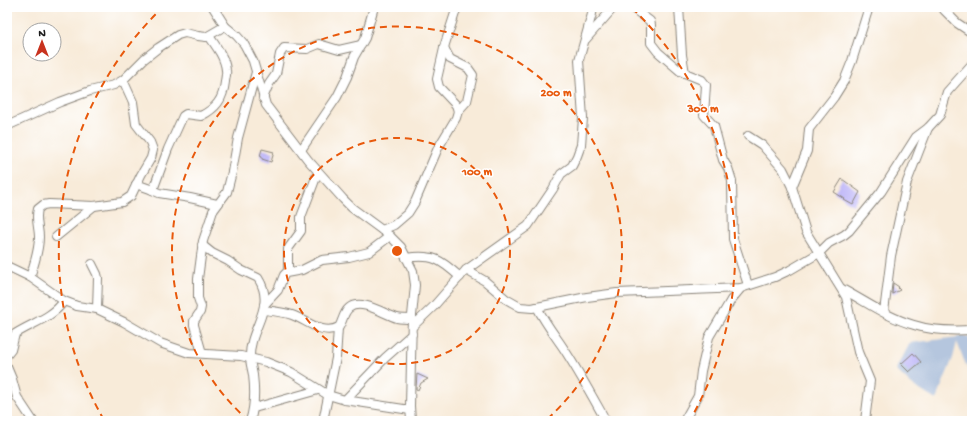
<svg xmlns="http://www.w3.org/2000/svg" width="979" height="428" font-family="'Gochi Hand',sans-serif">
  <rect width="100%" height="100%" fill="#fff"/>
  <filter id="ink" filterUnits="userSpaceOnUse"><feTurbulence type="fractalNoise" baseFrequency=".025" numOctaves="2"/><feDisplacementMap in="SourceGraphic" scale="8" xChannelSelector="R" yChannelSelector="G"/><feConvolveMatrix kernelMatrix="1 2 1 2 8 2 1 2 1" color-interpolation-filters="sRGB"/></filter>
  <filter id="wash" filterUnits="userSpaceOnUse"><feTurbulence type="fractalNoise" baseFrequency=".012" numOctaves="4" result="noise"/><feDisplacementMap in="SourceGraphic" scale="16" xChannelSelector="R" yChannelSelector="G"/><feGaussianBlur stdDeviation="0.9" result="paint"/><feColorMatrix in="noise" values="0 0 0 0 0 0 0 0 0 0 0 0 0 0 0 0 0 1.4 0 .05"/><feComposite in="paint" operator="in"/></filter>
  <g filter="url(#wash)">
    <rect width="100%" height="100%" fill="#f8ebd9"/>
    <polygon fill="#b5c6de" points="967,336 972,339 972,356 967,368 957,342 953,358 936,400 912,385 896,370 910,343"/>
    <g id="blocks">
      <g fill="#bdb5f8">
        <polygon points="262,149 274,152 271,162 262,159 262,157 260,156"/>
        <polygon points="842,179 860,192 853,205 844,200 845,199 834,192"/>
        <polygon points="893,283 899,287 898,288 900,290 892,294"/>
        <polygon points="913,353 921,362 909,372 901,364"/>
        <polygon points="417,374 428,379 421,383 418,390 416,389"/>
      </g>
    </g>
  </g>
  <g filter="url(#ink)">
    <use href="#blocks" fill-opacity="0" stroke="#8a847a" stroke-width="1"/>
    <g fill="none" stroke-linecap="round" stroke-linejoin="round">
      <g stroke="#8a847a" stroke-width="10">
        <g id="street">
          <polyline points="213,7 225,26 237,36 244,44 253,61 266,105 308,160 343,199 352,208 390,236 401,247 413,271 415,285 412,316 410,406 411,421"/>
          <polyline points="631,7 650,21 651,25 651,43 658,52 680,71 702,80 706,85 704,115 714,126 723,160 728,168 732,181 733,239 748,285"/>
          <polyline points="679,7 682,55 685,73"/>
          <polyline points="943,7 944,10 957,23 972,33"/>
          <polyline points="586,39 614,7"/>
          <polyline points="444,48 450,59 468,68 473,75 467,101 458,111"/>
          <polyline points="263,98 269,84 276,74 280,54 284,48 307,49 319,44 339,50 361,45"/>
          <polyline points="7,126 60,102 90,91 114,85 123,80 144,59 158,48 178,35 185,33 198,36 206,37 225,26"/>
          <polyline points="748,136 762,145 783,169 792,187 806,232 846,297 858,352 870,381 865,421"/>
          <polyline points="301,150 337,97 347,77 354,57 365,38 374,7"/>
          <path d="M136,184L153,190L168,149L183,116L186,114L201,116C216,108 223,100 225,82C225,79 227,74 226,70C225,58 216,46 209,36"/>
          <polyline points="792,187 807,151 809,129 834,97 844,81 852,61 869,7"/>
          <polyline points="152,190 159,193 190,198 217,204"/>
          <polyline points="382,230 394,225 408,213 415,202 438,148 456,118 458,111 456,105 439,87 437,79 445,44 457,7"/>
          <polyline points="56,237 94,206"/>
          <path d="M202,245L212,253L228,261L241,270L258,278C277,307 249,328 250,357C250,363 252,369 253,375C255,391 255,406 250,421"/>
          <path d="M406,258C433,254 440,259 460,277"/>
          <polyline points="92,264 97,274 98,278 97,309"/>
          <polyline points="7,266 30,277 64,301 77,306 97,309 124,322 160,343 189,353 241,356 266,362 291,372 328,395 345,400 410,410"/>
          <polyline points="466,270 485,281 506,299 520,307 532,308 587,297 617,293 741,288 775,277 790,270 819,253 829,243 844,235 849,231 881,192 916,137 928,128 940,115 947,92 972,64"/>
          <polyline points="288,272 288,249 301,231 301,217 318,172"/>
          <path d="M30,277C34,265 39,251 39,237C39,228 35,219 38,209L43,205L49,204L94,206L122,202L131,196L141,175L151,158L153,150L150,142L136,124L133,102L123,80"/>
          <path d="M842,289C865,301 888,318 914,325C932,331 953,331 972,330"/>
          <polyline points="264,305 278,290 284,275 286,273 302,270 322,260 349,257 369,252 390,236"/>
          <path d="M537,307C544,321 553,333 562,346C578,370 592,396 606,421"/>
          <path d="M264,310C273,311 283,312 292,315C307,320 322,336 339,327C343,321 343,313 349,308C361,298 384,314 397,318C402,319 407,319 412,319"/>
          <polyline points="884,312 891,256 907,182 928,128"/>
          <polyline points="412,327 433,307 447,291 466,270 528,226 553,189 561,174 572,166 577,156 581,145 583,118 579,60 592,14 593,7"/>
          <polyline points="202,353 194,325 194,321 200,312 201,307 198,298 198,279 203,241 213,211 227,192 232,172 238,138 256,72"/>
          <path d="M7,355L11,350L15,334C32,323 52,318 64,301"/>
          <polyline points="7,367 12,379 17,397 33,421"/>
          <polyline points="345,400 385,358 412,334"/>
          <polyline points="254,408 318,390"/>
          <polyline points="323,421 336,358 338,328"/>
          <polyline points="684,421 698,396 701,371 709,337 731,300 741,288"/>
        </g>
      </g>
      <use href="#street" stroke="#fff" stroke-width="8"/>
    </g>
  </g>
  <g fill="none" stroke="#e8590c" stroke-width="2" stroke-dasharray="7 5">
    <circle cx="397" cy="251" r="113"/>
    <path d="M249 421A225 225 0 1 1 545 421"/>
    <path d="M104 420A338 338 0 0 1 162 8M632 8A338 338 0 0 1 690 420"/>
  </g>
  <circle cx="397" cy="251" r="6" fill="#e8590c" stroke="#fff" stroke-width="2"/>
  <g font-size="12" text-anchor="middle" font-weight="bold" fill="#e8590c" stroke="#fff" stroke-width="3" stroke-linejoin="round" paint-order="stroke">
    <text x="556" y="96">200 m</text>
    <text x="703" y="112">300 m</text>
    <text x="477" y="175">100 m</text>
  </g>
  <rect width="979" height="428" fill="none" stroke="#fff" stroke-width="24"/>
  <g transform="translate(42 42)"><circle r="19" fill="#ffffff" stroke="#a4a4a4"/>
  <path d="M0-3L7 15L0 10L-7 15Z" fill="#c8321e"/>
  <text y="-6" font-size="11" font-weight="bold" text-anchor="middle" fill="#1c1c1c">N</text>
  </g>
</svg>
